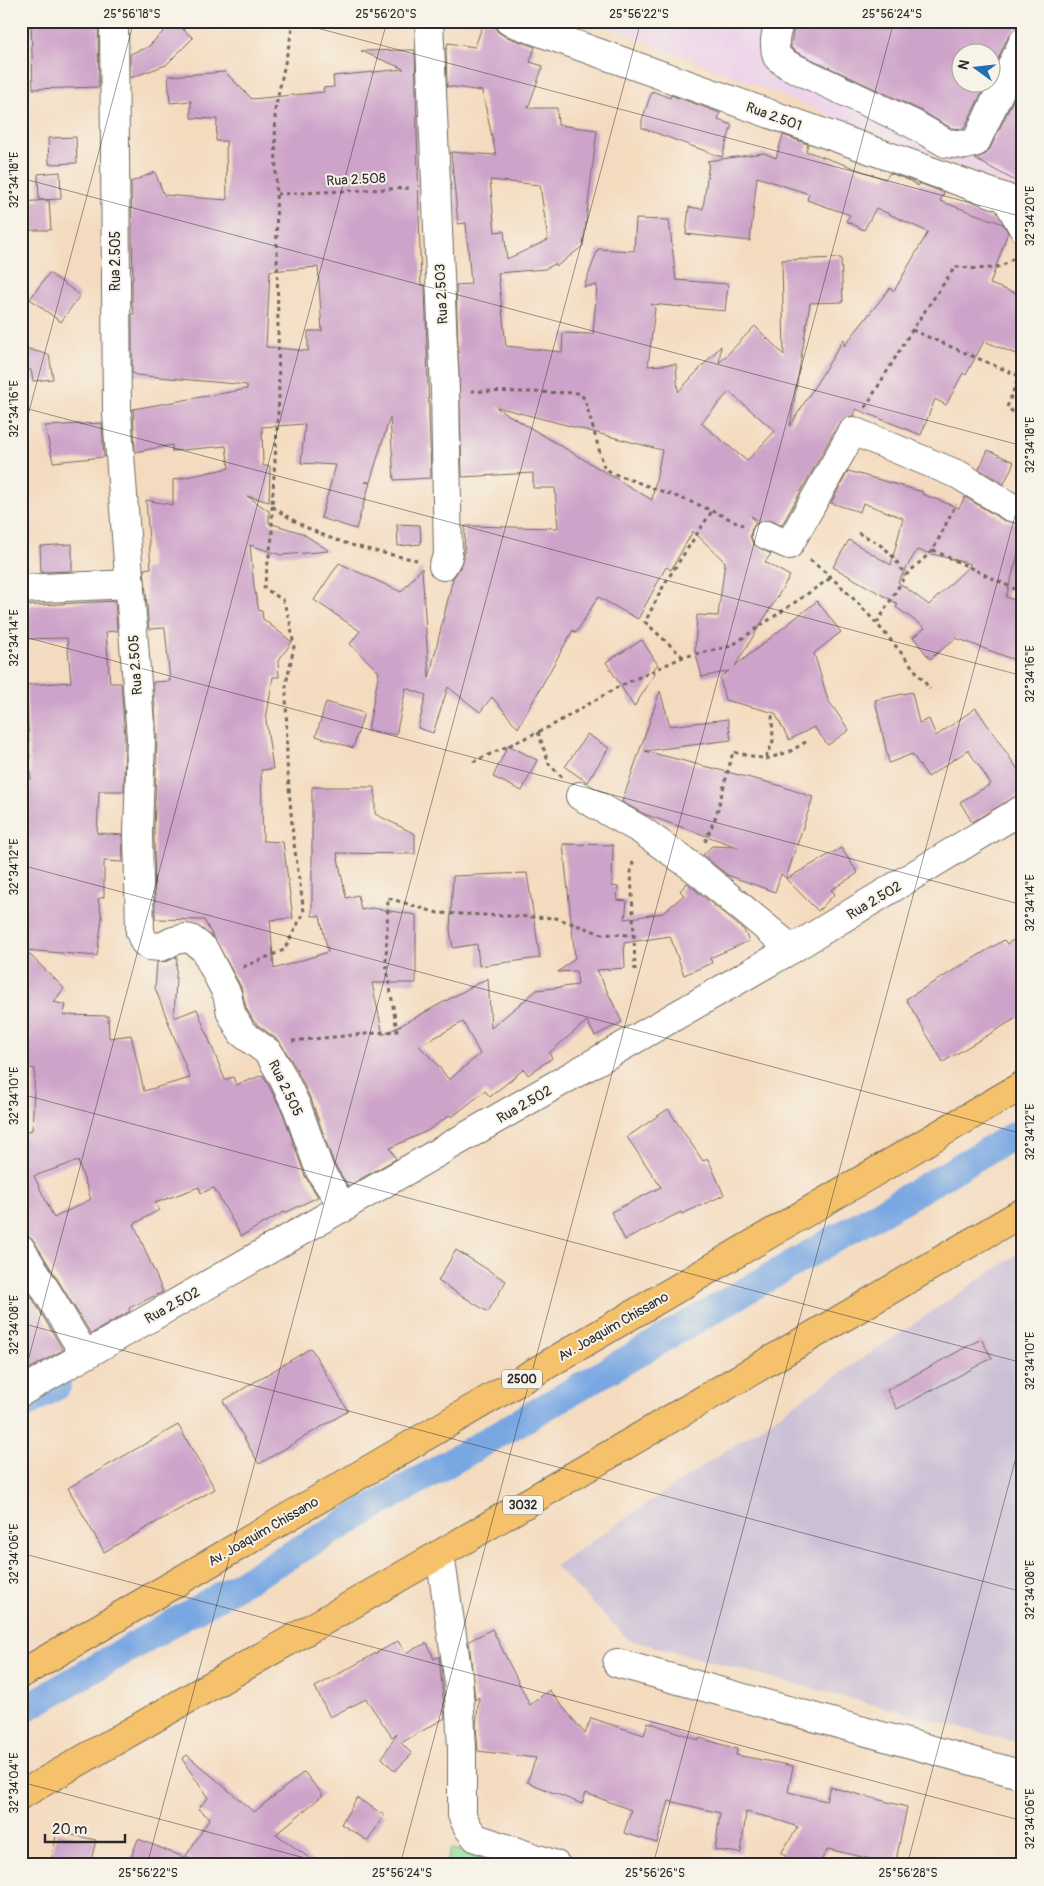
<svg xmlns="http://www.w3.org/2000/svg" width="1044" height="1886" font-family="Pangolin,sans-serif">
  <rect width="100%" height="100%" fill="#f7f3e8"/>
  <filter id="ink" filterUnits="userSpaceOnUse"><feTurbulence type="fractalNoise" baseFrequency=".02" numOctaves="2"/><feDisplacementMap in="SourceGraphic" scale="10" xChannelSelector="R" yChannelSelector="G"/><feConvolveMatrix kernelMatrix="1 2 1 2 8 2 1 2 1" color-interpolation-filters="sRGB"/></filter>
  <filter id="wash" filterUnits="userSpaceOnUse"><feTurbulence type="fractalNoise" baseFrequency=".0096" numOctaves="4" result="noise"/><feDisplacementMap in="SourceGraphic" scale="20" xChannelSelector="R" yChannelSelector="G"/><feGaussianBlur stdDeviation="1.12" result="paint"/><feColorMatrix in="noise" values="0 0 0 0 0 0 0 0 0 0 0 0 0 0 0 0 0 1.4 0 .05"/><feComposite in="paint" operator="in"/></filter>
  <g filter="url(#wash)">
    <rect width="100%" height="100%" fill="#f4dbbf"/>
    <path fill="#ecd1ea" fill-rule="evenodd" d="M594,21H1023V191ZM962,52H992V82H962Z"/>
    <polygon fill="#cbbfd5" points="1023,1250 1023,1744 629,1640 555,1566"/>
    <polygon fill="#8fdf9e" stroke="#5d8564" points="451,1848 504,1865 446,1865"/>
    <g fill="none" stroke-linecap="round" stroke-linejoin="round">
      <g stroke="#79a7e2" stroke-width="28">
        <polyline points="21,1407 57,1386"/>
        <polyline points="21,1711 1023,1130"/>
      </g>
    </g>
    <g id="blocks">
      <g fill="#cda3c9" fill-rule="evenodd">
        <polygon points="31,21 98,21 99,87 33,89"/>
        <polygon points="174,21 193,38 166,65 130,78 130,54 148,47"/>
        <path d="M484,21L494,23L497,31L504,36L535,47L530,62L543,66L528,108H557L558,125L597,130L583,246L557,266L555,264L545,269L498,273L506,346L562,352L563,333L593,334L597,285L584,287L598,249L634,251L636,219L669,220L676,280L728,284L725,311L651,304L655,308L648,366L676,364L678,392L721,346L719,363L755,326L784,355L782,260L841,258L843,302L810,303L790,426L844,339V346L890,288L894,291L928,232L876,208L864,230L846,221L850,215L807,200L809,194L757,177L750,241L686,234L689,207L703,209L709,162L707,161L764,153L776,158L783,135L808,144L806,151L885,179L890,173L911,181L918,186L919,183L942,192L944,193L940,201L1003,224L1008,232L990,284L1023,296V357L984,341L966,375L963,373L946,405L935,399L921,435L856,409L853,416L845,418L839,423L782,525L772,521H759L751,516L756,523L752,529L750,536L753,544L771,554L765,562L790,576L735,666L817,601L841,632L814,653L828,700L849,730L828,745L814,727L789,740L775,713L725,700L720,678L729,671L702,677L695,650L697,615L718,616L725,562L693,531L671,570L666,567L638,619L598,597L576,633L573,630L518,728L492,697L480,712L448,687L433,733L418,728L426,695L406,688L396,735L368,730L379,672L350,644L360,631L314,600L339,563L401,592L422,568L429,678L453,578L462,565L464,557L465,526L558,528L555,488H533V473L462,477L456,285L471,284L466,223L458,224L451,152L496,155L482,91L447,86L446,50L448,43L475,47ZM490,180L540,185L548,240L507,259L504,231L495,232ZM729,392L775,431L747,461L701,423ZM497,407L662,450L652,500L497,408Z"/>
        <polygon points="795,21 1005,21 1017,28 1009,35 992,72 992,52 962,52 962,82 987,82 964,129 951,128 920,110 796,52 791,48 791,43"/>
        <path d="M415,50L420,252L421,285H425L431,478L394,480L390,417L370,482H365L370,483L356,529L321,518L336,465L301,463L305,424L262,427L263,466H270L269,502L247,496L269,511V523L302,533L329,551L281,555L250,545L254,587L259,611H262L263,619L292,642L278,661L279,677H273L266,720L273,769L261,770L263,841L283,842L293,918L270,920L274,969L328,952L320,916H312V787H375V814L415,834V854L337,853L346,898L358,895L361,910L371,908L416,915V983H372L383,1035L488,978L491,1028L537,990L578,985L576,971L558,972L575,958L563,844L613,845L612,886L618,887L617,900L627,901L625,919L663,913L684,895L680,891L687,883L744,930L749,941L710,958L712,963L684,975L670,936L624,943L625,968L597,970L622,1022L595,1036L587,1021L549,1053L552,1058L528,1075L524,1069L490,1097L485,1091L452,1117L450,1115L427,1131L390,1148L396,1159L348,1186L334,1164L312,1102L296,1068L279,1041L254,1022L246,1008L241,987L204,920L155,919L154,832L157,738L153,682L170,681L165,628L149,629L144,569L151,568L146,500L173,505V480L229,468L226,446L172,451V445L135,452L133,409L247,389V385L136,375L132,373V314H134L132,303V279H133L131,182L155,172L164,195L227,200L226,141H216L217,119L191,118V101L170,103L168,76L225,72L252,99L324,92L323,88L334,87L333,76L404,69L361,51ZM318,267L322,331H308V351L266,347L270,271ZM463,1022L480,1054L449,1080L437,1064L419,1046Z"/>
        <polygon points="1023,79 1023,185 975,159 986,154 990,149"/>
        <polygon points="652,91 670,98 671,95 720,113 718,120 732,125 722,157 642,128 642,120"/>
        <polygon points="76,137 77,163 49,164 48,138"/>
        <polygon points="60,172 61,199 39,200 38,174"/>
        <polygon points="49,200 51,230 21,230 21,202"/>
        <polygon points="49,273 80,295 61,322 30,299"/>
        <polygon points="21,347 49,355 53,379 33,381 31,370 21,368"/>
        <polygon points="102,423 104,457 53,462 45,426"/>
        <polygon points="988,450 1014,462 1004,484 979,469"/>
        <path d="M848,471L923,492L922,494L959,508L965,497L1003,520L1023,525V537L1006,597L1023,603V663L956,638L930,659L913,637L925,628L896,607L898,604L833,567L849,540L891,565L903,518L863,503L860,512L831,503ZM917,550L971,564L929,605L898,582Z"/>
        <polygon points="397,524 420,525 421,544 398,546"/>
        <polygon points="72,544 72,571 41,572 40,546"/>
        <path d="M115,601L117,631L106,632L110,683H121L125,738L124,791H99L97,833L122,835L123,862L104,861V897L98,899L102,918L97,956L25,950L64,988L54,1002L66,1005L63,1015L108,1016L109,1038L131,1035L144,1091L190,1078L155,988L157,962L168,961L177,957L174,1018L197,1009L225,1080L233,1077L236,1085L263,1075L283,1113L305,1176L318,1197L285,1213L284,1212L241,1236L214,1188L201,1193L199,1187L155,1203L159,1210L134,1224L163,1292L129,1308L130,1311L91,1334L34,1241L21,1232V1133L32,1130L35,1069L21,1066V779H31L26,685L71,682L67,638L21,639V606ZM78,1161L91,1199L54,1218L34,1176Z"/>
        <polygon points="642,640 658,665 654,668 655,674 634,707 606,662"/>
        <polygon points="660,691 670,726 728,719 731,740 645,751 778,785 813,797 786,878 781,874 775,892 727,875 703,855 712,846 738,847 644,814 622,802"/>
        <polygon points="912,692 919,723 929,719 936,736 976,708 1023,777 1023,792 972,822 960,802 991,784 968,750 928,777 912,754 889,763 875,700"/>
        <polygon points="326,702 364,713 353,748 316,736"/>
        <polygon points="587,734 609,748 587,782 565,767"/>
        <polygon points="508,745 537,760 522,791 493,777"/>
        <polygon points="841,848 858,873 831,890 835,894 818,911 786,879"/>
        <polygon points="527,873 540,958 479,966 477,944 453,948 450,930 453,876"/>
        <polygon points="1023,934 1023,1014 943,1062 906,999 1004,940 1007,944"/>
        <polygon points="668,1109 703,1161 708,1159 724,1195 682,1214 681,1212 625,1240 611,1212 661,1187 627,1137"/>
        <polygon points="456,1250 506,1281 488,1312 438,1281"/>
        <polygon points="22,1281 63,1350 29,1369 21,1356"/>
        <polygon points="981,1339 992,1358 897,1409 887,1390"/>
        <polygon points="311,1348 348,1411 259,1464 223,1401"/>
        <polygon points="178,1425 215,1489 104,1552 68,1488"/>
        <polygon points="492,1629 530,1705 549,1690 585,1734 591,1718 644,1735 648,1722 699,1740 700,1738 737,1749 736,1755 793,1766 788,1792 826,1801 830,1787 907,1807 895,1865 828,1849 818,1865 797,1865 781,1853 798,1827 772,1818 746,1812 741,1853 715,1850 720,1813 669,1801 657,1843 624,1833 631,1810 586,1793 582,1804 527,1782 536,1758 478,1751 476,1726 479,1697 475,1700 469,1641"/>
        <polygon points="398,1641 405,1653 427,1643 434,1659 439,1656 445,1718 401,1743 412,1754 395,1771 382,1758 397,1733 392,1737 366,1699 330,1717 315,1687"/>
        <polygon points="187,1755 254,1812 304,1772 323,1795 276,1834 319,1865 128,1865 138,1839 194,1861 186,1856 210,1818 198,1809 208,1798 182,1759"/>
        <polygon points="357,1798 384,1815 368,1841 341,1824"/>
        <polygon points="57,1832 96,1840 90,1865 50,1865"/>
      </g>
    </g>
  </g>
  <g filter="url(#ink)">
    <use href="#blocks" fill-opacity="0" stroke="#71695f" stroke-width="1"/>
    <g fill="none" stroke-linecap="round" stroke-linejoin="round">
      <g stroke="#71695f" stroke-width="30">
        <g id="minor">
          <polyline points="114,21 117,414 141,738 138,832 140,932 144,942 149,946 161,947 173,941 185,938 191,939 204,949 227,994 231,1013 242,1033 269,1053 282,1076 297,1107 320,1171 344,1208"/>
          <polyline points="429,21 445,391 448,557 443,566"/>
          <polyline points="509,21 1006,198 1023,228"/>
          <path d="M780,21C775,35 773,43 777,57L788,65L913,124L946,143L966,145L976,142L1023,42"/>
          <polyline points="766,535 789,545 853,431 959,475 1011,507 1023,510"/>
          <polyline points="21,589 131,584"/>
          <polyline points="580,796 641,830 694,868 792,949"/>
          <polyline points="21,1249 85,1355"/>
          <polyline points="21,1392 792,949 1023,809"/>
          <polyline points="440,1554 458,1676 462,1748 462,1815 468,1828 476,1838 556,1865"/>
          <polyline points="617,1663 1023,1775"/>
        </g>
      </g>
      <g stroke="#71695f" stroke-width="30">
        <g id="major">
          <polyline points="21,1674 1023,1085"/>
          <polyline points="21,1795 440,1554 1023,1212"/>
        </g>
      </g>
      <g stroke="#71695f" stroke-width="3" stroke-dasharray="4 4" stroke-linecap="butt">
        <path d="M294,21L275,110L279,398L272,506C318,540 362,549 417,560"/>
        <polyline points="277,194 410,188"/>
        <polyline points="912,330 1019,376"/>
        <polyline points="1023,366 1007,407 1023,420"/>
        <polyline points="471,391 580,393 585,400 604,467 612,473 697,504 743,525"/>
        <path d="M865,408L912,330L955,267C978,268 1002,274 1018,253"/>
        <path d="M858,533C882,544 893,552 905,576"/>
        <polyline points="933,550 1017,590 1023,574"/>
        <path d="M810,560C857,596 893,642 930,689"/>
        <polyline points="877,623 905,576 933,550 956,504"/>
        <polyline points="683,657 645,622 665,583 712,511"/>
        <polyline points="538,732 549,764 562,777"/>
        <polyline points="766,758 773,741 772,713"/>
        <polyline points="473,762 551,726 618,687 683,657 731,646 832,577"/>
        <polyline points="705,842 716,816 733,752 766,759 789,752 809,740"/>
        <polyline points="634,935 635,970"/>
        <polyline points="243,967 284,950 304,912 293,837 287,763 286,684 294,647 290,622 283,600 264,588 272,537 272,506"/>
        <polyline points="292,1041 397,1031 386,963 388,898 438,913 556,918 602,934 634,935 631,871 634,858"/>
      </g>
      <use href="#minor" stroke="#fff" stroke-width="28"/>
      <use href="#major" stroke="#f5c16b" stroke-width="28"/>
    </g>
  </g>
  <path fill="none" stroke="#2b2b2b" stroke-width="1" stroke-opacity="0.45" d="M291,21L1023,217M21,178L1023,446M21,407L1023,676M21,441L134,21M21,636L1023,905M21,865L1023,1134M21,1094L1023,1363M21,1323L1023,1592M21,1387L387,21M21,1553L1023,1821M21,1782L331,1865M147,1865L641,21M400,1865L894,21M653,1865L1023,486M907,1865L1023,1431"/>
  <g text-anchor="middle" stroke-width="4" stroke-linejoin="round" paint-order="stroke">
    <g fill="#f7f3e8" stroke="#686764" stroke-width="1">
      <rect x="502" y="1369.5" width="40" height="19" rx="4"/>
      <rect x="503" y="1495.5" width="40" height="19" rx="4"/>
    </g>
    <g font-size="12" font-weight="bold" fill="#2b2b2b">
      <text x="522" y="1383">2500</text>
      <text x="523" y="1509">3032</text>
    </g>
    <g font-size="14" fill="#2b2b2b" stroke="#f7f3e8">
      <text transform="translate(774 116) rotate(20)" y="5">Rua 2.501</text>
      <text transform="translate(356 179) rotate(-3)" y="5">Rua 2.508</text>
      <text transform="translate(115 261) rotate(-90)" y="5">Rua 2.505</text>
      <text transform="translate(441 294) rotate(-93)" y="5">Rua 2.503</text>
      <text transform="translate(135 665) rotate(-94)" y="5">Rua 2.505</text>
      <text transform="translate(874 900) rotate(-31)" y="5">Rua 2.502</text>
      <text transform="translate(286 1088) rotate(64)" y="5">Rua 2.505</text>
      <text transform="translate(524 1104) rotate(-30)" y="5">Rua 2.502</text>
      <text transform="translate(172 1305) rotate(-29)" y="5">Rua 2.502</text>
      <text transform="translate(613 1326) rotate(-30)" y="5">Av. Joaquim Chissano</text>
      <text transform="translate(263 1531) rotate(-30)" y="5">Av. Joaquim Chissano</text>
    </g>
  </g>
  <rect width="1044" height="1886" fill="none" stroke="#f7f3e8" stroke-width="55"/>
  <g transform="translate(976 68) rotate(285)"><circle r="24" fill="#f7f3e8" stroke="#a5a39c"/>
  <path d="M0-4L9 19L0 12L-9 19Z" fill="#1f6fb2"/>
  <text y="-8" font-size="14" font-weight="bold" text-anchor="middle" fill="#2b2b2b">N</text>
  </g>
  <path d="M45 1834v8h80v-8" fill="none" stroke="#2b2b2b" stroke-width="2.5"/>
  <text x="52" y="1834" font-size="15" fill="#2b2b2b" stroke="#f7f3e8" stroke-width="4" paint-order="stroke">20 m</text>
  <rect x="28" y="28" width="988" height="1830" fill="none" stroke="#2b2b2b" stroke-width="2"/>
  <g font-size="12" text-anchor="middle" fill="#2b2b2b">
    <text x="132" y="18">25°56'18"S</text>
    <text x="386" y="18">25°56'20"S</text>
    <text x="639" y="18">25°56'22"S</text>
    <text x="892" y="18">25°56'24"S</text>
    <text transform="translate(14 180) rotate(-90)" y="4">32°34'18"E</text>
    <text transform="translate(1030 216) rotate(-90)" y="4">32°34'20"E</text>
    <text transform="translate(14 409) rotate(-90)" y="4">32°34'16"E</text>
    <text transform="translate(1030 445) rotate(-90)" y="4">32°34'18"E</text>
    <text transform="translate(14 638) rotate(-90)" y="4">32°34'14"E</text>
    <text transform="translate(1030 674) rotate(-90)" y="4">32°34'16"E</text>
    <text transform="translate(14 867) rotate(-90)" y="4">32°34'12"E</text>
    <text transform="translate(1030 903) rotate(-90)" y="4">32°34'14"E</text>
    <text transform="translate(14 1096) rotate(-90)" y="4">32°34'10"E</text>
    <text transform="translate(1030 1132) rotate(-90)" y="4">32°34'12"E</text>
    <text transform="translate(14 1325) rotate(-90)" y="4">32°34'08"E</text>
    <text transform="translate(1030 1361) rotate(-90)" y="4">32°34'10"E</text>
    <text transform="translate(14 1554) rotate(-90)" y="4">32°34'06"E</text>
    <text transform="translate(1030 1590) rotate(-90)" y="4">32°34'08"E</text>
    <text transform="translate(14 1783) rotate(-90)" y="4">32°34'04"E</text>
    <text transform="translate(1030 1819) rotate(-90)" y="4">32°34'06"E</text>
    <text x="148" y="1877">25°56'22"S</text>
    <text x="402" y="1877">25°56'24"S</text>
    <text x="655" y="1877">25°56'26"S</text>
    <text x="908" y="1877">25°56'28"S</text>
  </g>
</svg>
